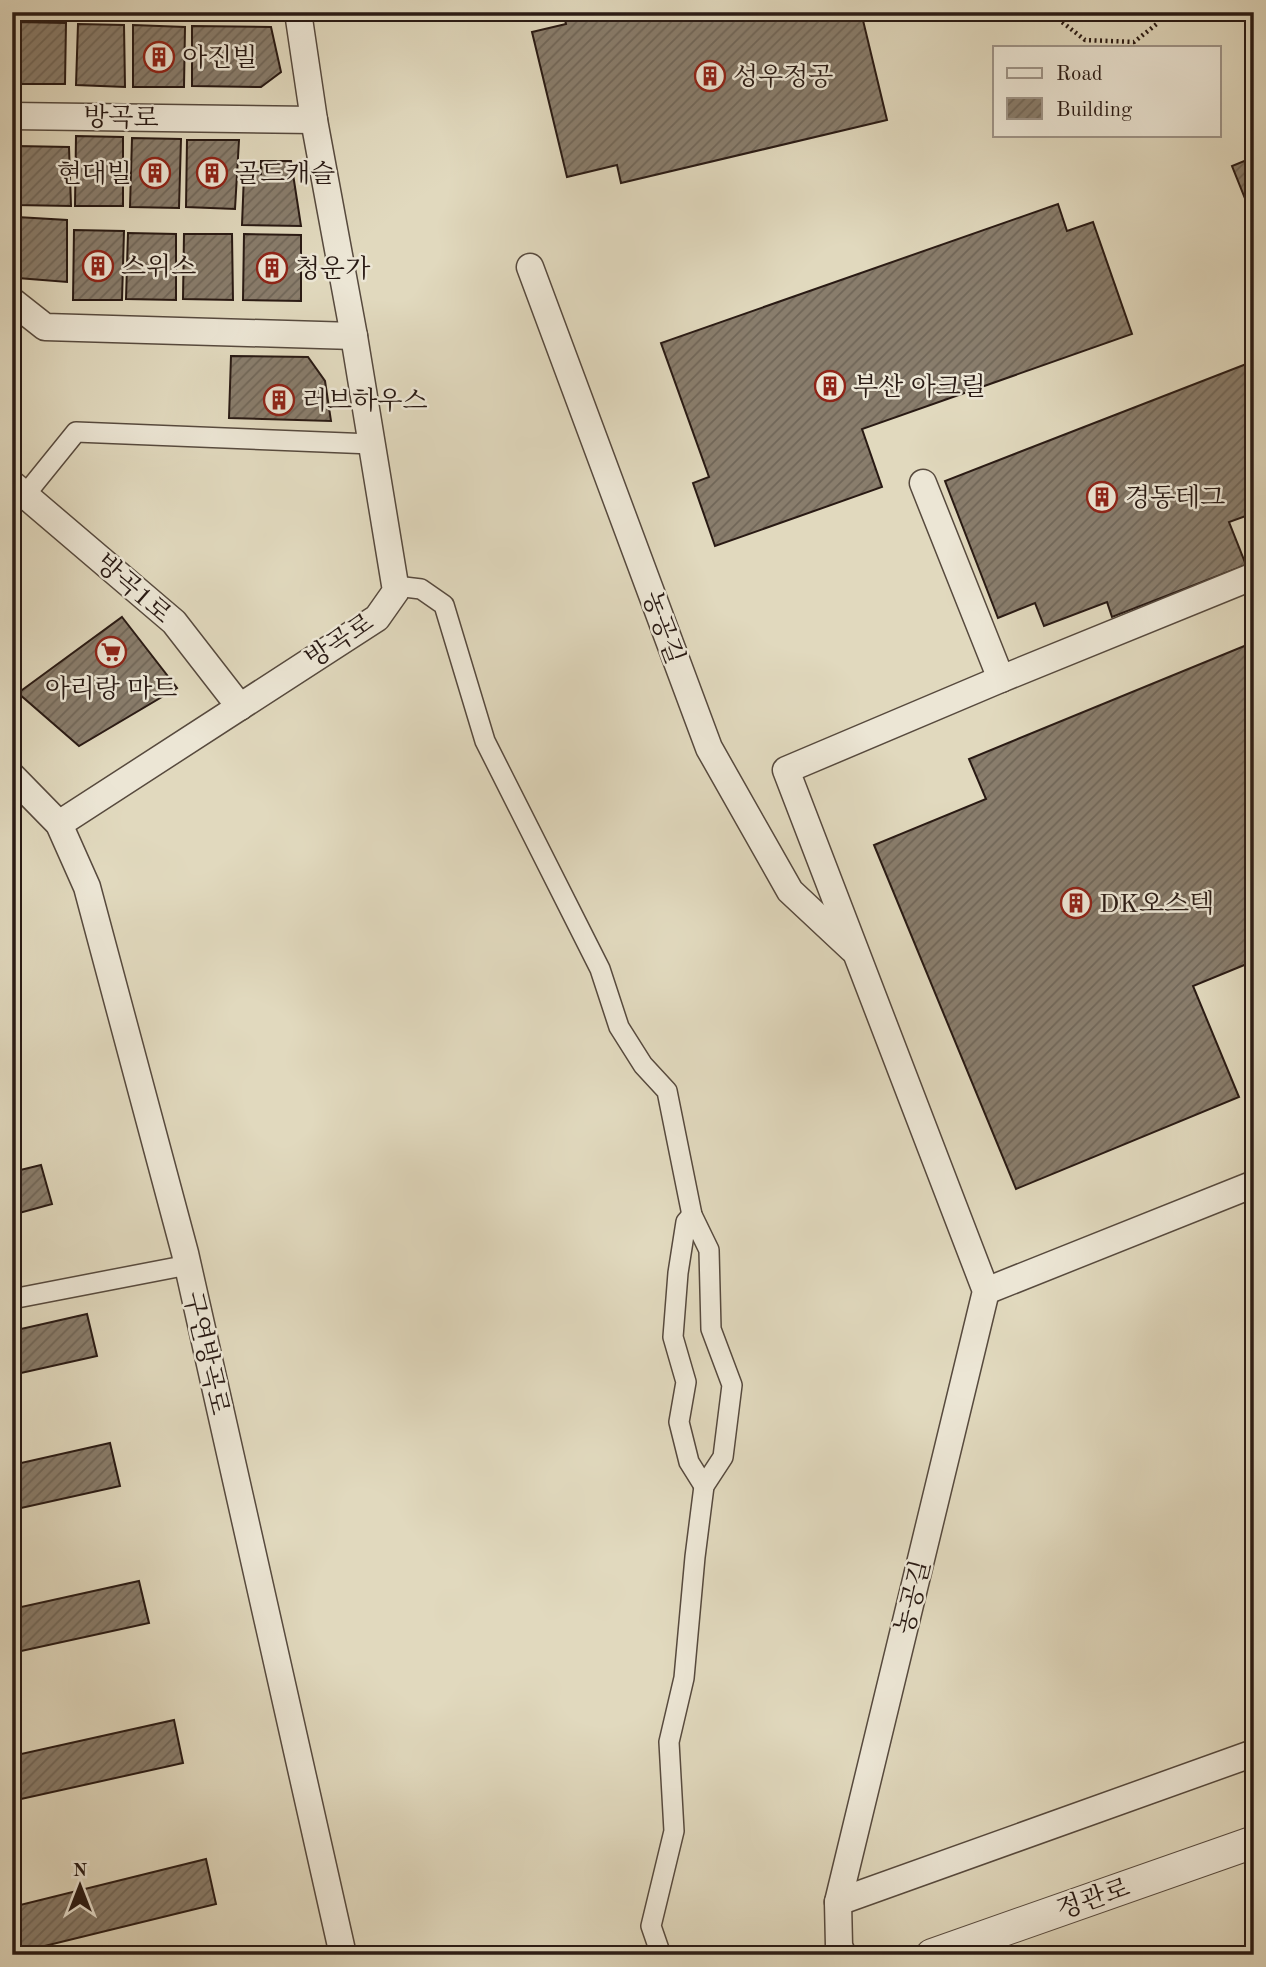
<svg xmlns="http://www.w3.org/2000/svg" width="1266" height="1967" font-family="'Old Standard TT','Noto Serif KR',serif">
  <defs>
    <pattern id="building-hatch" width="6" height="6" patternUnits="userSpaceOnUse" patternTransform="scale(1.75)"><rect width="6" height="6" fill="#897d6c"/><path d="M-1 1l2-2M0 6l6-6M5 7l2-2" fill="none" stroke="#706658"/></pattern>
  </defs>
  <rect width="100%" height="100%" fill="#e1d9be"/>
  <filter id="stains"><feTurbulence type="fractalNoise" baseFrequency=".00286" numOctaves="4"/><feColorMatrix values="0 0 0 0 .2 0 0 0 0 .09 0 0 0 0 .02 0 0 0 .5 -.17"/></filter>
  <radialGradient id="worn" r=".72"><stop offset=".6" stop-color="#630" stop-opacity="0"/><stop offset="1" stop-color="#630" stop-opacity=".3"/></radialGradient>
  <g fill="url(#building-hatch)" stroke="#291a14" stroke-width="2">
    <polygon points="563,12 861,12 887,120 621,183 617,165 567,177 532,32 566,24"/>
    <polygon points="18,22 66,23 65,84 18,84"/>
    <polygon points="78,24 124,25 125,87 76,85"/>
    <polygon points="133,25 185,27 184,87 133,87"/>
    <polygon points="192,26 271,27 281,72 261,87 192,86"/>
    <polygon points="76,136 123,137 123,206 75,206"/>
    <polygon points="132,138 181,139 179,208 130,207"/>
    <polygon points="187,140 239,140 235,209 186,207"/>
    <polygon points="17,146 69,147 71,206 15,205"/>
    <polygon points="1254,157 1254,221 1232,166"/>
    <polygon points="261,161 291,161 301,226 242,225 244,174 261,174"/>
    <polygon points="1058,204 1067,231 1093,222 1132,334 862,429 882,487 715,546 693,483 709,477 661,343"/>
    <polygon points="17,217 67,220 67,282 18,278"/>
    <polygon points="74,230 124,231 122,300 73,300"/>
    <polygon points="128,233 176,234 176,300 126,299"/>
    <polygon points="184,234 232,234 233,300 183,299"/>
    <polygon points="244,234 301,235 301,301 243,300"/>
    <polygon points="231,356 308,357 325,381 331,421 229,418"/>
    <polygon points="1254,361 1254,513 1229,522 1246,565 1112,617 1107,602 1044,626 1035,603 998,618 945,481"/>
    <polygon points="122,617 177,688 79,746 18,693"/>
    <polygon points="1254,642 1254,961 1193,986 1239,1097 1016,1189 874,845 986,799 969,759"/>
    <polygon points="41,1165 52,1204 12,1215 12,1172"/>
    <polygon points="87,1314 97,1356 12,1375 12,1331"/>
    <polygon points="110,1443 120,1486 12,1510 12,1465"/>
    <polygon points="139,1581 149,1623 12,1653 12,1609"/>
    <polygon points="174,1720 183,1763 12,1801 12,1756"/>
    <polygon points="206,1859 216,1904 12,1954 12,1907"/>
  </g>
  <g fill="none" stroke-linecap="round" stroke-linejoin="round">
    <g stroke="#574a3e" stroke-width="22">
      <g id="pedestrian">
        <polyline points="25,495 76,432 372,444"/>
        <polyline points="396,586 421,589 444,605 485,741 600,969 619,1027 643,1065 667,1091 692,1215 709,1250 711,1329 732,1385 723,1457 704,1486 695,1557 684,1678 669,1742 674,1831 651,1926 661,1955"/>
        <polyline points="692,1215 686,1222 678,1273 673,1337 686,1382 679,1422 689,1462 704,1486"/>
        <polyline points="12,1299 188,1265"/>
      </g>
    </g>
    <g stroke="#574a3e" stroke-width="29">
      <g id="minor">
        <polyline points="12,116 314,120"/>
        <polyline points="530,267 709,748 790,891 852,949"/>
        <polyline points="12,301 45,327 354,336"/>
        <polyline points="923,483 1001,679"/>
        <polyline points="12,484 174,622 240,707"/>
        <polyline points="12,776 59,824 87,887 185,1253 343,1955"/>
        <polyline points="59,824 377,618 396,591 354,336 314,120 298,12"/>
        <polyline points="986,1291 1254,1184"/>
        <polyline points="838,1902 1254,1753"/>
        <polyline points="843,1955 839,1946 838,1902 986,1291 786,770 1001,679 1254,576"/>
      </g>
    </g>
    <g stroke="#574a3e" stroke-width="34">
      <polyline id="tertiary" points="932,1955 1254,1842"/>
    </g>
    <polyline stroke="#291a14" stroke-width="4.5" stroke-dasharray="2 3.5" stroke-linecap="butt" points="1058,12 1062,22 1085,40 1134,42 1158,23"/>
    <use href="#pedestrian" stroke="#ece6d5" stroke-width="19"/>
    <use href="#minor" stroke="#ece6d5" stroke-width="26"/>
    <use href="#tertiary" stroke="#ece6d5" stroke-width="32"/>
  </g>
  <defs>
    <g id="building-ring" transform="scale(1.575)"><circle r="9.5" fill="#ece6d5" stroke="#8f2418" stroke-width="1.5"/><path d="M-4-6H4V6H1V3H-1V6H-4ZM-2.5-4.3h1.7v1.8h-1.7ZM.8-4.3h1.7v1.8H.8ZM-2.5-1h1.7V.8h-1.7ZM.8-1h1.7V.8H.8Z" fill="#8f2418"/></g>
    <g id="supermarket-ring" transform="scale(1.575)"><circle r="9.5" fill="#ece6d5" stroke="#8f2418" stroke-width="1.5"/><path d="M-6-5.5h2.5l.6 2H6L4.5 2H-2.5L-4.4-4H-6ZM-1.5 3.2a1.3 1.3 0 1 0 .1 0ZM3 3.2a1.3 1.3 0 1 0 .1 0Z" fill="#8f2418"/></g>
  </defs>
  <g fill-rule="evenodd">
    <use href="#building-ring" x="159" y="57"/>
    <use href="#building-ring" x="710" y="76"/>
    <use href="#building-ring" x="155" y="173"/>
    <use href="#building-ring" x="212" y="173"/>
    <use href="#building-ring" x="98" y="266"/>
    <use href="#building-ring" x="272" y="268"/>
    <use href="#building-ring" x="830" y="386"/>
    <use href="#building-ring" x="279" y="400"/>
    <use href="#building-ring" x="1102" y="497"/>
    <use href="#supermarket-ring" x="111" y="652"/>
    <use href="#building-ring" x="1076" y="903"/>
  </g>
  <g text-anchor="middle" stroke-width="5" stroke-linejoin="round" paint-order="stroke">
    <g font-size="26" fill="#291a14" stroke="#ece6d5" text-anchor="start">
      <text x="182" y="66">아진빌</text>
      <text x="733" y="85">성우정공</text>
      <text x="132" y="182" text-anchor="end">현대빌</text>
      <text x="235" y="182">골드캐슬</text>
      <text x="121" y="275">스위스</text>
      <text x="295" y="277">청운가</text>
      <text x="853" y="395">부산 아크릴</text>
      <text x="302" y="409">러브하우스</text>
      <text x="1125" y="506">경동테그</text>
      <text x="111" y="697" text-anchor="middle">아리랑 마트</text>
      <text x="1099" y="912">DK오스텍</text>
    </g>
    <g font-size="26" fill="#291a14" stroke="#ece6d5">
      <text transform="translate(121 117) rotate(1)" y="9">방곡로</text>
      <text transform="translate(134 588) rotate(41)" y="9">방곡1로</text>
      <text transform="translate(664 627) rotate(70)" y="9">농공길</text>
      <text transform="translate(339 640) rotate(-34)" y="9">방곡로</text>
      <text transform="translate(207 1353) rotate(77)" y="9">구연방곡로</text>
      <text transform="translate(912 1597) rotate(-76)" y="9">농공길</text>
      <text transform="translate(1093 1898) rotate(-19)" y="9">정관로</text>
    </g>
  </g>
  <rect width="1266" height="1967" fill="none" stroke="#e1d9be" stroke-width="42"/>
  <rect x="14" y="14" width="1238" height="1939" fill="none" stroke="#291a14" stroke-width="3.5"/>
  <rect x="21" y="21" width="1224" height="1925" fill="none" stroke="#291a14" stroke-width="2"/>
  <rect x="993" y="46" width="228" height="91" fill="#ece6d5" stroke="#9e9488" stroke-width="2"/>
  <rect x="1007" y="68" width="35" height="10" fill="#ece6d5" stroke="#9e9488" stroke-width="2"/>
  <text x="1056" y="80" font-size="21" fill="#291a14">Road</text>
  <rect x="1007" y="98" width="35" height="21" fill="url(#building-hatch)" stroke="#9e9488" stroke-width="2"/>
  <text x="1056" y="116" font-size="21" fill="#291a14">Building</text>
  <g transform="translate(80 1886)" stroke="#ece6d5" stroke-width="5" paint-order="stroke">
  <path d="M0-5L12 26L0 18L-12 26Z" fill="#291a14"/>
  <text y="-10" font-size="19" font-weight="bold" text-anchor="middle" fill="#291a14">N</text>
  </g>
  <rect width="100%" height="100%" filter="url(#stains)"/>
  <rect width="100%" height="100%" fill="url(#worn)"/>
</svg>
